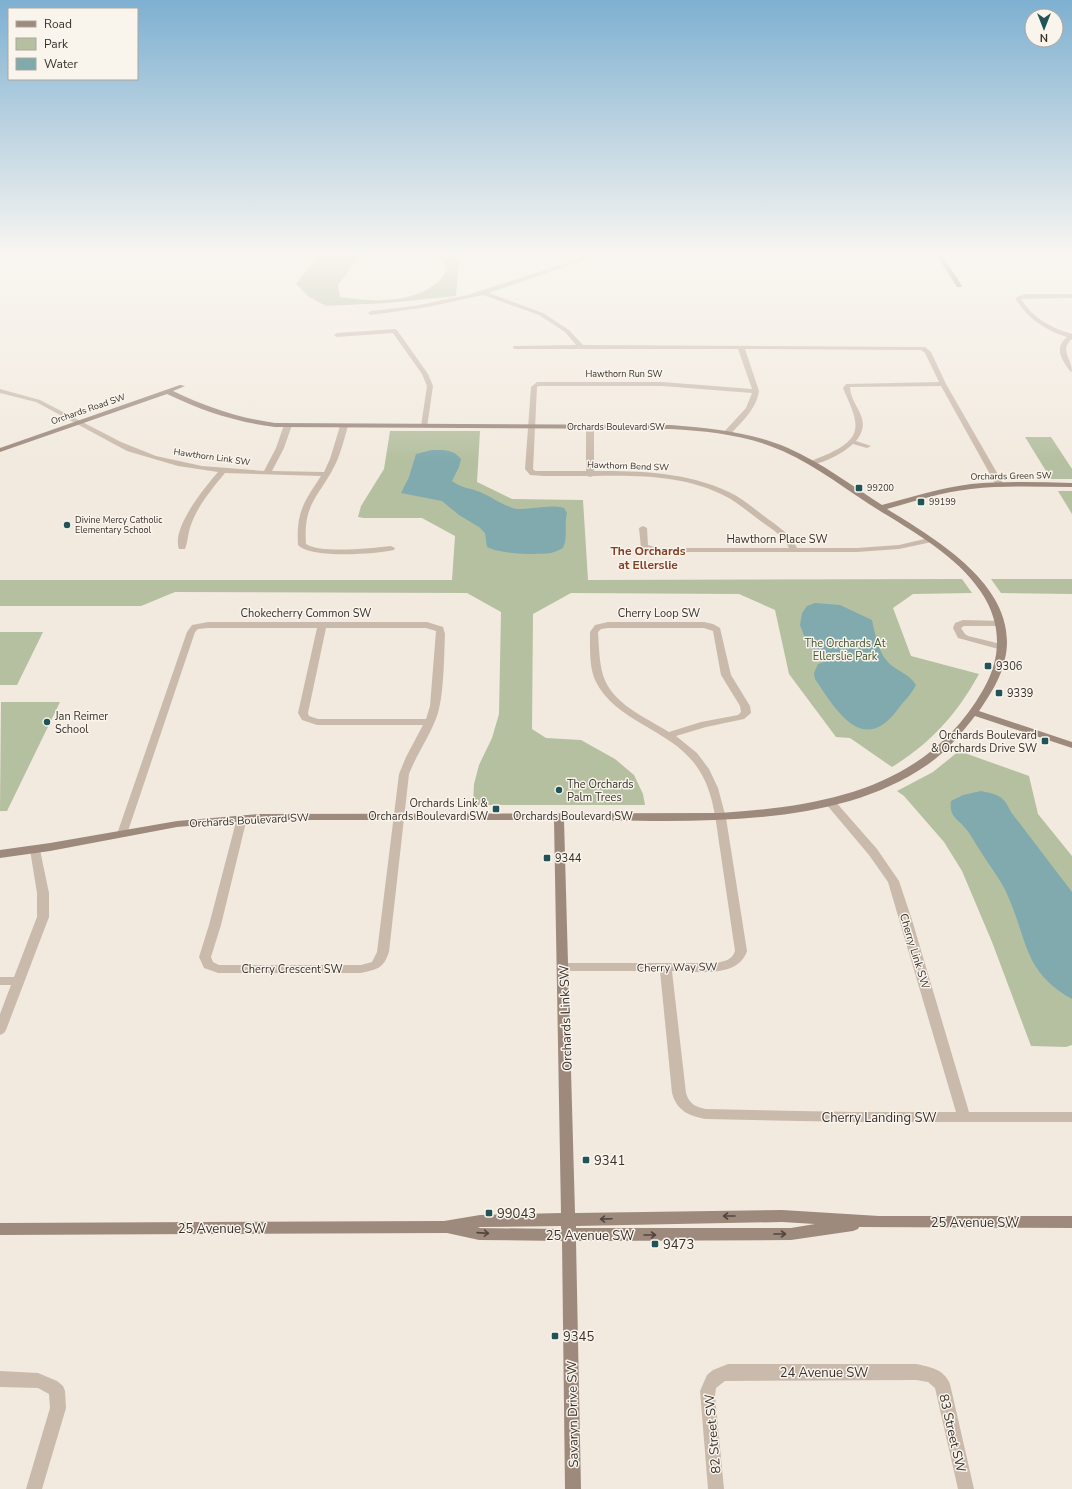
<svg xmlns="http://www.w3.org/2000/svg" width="1072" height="1489" font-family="'Nunito Sans',sans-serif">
  <rect width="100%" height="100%" fill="#f2eadf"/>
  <g fill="#b5c0a0">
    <path d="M320,253H362L338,285L340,297C372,302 412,304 438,282C442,279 445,273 447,269L438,257L439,253H447L459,261L456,296L387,303L326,306L309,297L296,284Z"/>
    <path d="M390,431H480L477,482L512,499L583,500L588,580L962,579L972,593L913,594L893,608L911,656L979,674C957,714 931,743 892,767L850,738L836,737L789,674L775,610L739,594L571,593L533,614L532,729L546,738L581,740L615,759L634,775L643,794L645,805H473L474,784L479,765L492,738L499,714L501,612L467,593L175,592L141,606H0V580H452L455,536L422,518H364L358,517L361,506L384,469Z"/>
    <polygon points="1025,437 1051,437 1072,469 1072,479 1051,479"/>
    <polygon points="1058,491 1072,491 1072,514"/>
    <polygon points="991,579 1072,579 1072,594 1001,593"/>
    <polygon points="0,632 43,632 17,685 0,685"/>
    <polygon points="1,702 60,702 7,811 0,811"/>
    <polygon points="959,751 1029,776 1038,814 1072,856 1072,1045 1066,1047 1031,1046 992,942 962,871 944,842 904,796 897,791 933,772"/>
  </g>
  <g fill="#80aaae">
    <path d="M432,450C444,450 453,449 461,459L459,467L452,481C461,488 470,488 480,492C492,497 505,507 517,509C533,510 548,504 564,508L567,513C564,525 568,537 563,548C559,550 555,552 551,553C536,555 500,554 487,547L485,533L479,527L459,515L442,501L401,493L409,477L416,454Z"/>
    <path d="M815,603L840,605L872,620C875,633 878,651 887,661C895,671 909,673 916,685C911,695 904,701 898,709C863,757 836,710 815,679L814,673L818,664L827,661L826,657L808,646L800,625L802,613L807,606Z"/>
    <path d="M981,791C999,795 1003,795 1011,812L1072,892V999C1022,971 1028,939 1007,894C1000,878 988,864 979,849C975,843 971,835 966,829C958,818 949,818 951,801L963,795Z"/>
  </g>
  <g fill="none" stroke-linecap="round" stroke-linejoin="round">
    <g fill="#cabaac" fill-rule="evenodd">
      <path d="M588,256L593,257L489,293L543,313L569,330L583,345L925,347L931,352L946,384L1004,485L1000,487L996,485L941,386L850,387C851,408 874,418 856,441L871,446L867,448L853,444C842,454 827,461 813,465L809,463C815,458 825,456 832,452C868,435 855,417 843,388L846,384L939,382L925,353L921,350L745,349L759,391C756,410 742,421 730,435H727L723,433L746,408L752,393L662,386H539L537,387L533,469L535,471H586V427L590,425L594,427V471C640,471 687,472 729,492C742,498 753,508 764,516C776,525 791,534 797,548H857L899,545L929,538L933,540L932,542L899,549L857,552H658L641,548L639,528L643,526L647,528L648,545L658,548H789C784,535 768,527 758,519C747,511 737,502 725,496C685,475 637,475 593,476L590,477L587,476H543L530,475L525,469L531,387L537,382H662L752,389L738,349H515L513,348V346L576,345L565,332L539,315L483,295L428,307L371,315L368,313L371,311L414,306L468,295Z"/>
      <path d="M1025,294H1072V298L1021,299C1033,318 1051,328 1072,334V339C1059,350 1072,359 1072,372L1070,371C1061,359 1054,348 1067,337C1045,330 1027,318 1015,298Z"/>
      <polygon points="395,329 397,330 428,374 433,386 427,427 423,427 421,426 427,386 422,374 393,333 337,337 334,335 337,333"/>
      <path d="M0,389L40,400L121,442L156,456L202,466L264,471L276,448L284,425L288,423L292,425L284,448L272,471L324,472L330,459L340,426L342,425H346L348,426C344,439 341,453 335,465C319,497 303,503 306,544C322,554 372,548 391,546L395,548L394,550C376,554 311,559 298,545C296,512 304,502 321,476L225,473C212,489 198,505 191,525C188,532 188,542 185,549H179C171,528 205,487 218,472L178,466L127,451L36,402L0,393Z"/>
      <polygon points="963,620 1003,621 1004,623 1003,625 1000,626 964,626 961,628 965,634 968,636 1005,645 1007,647 1002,650 958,638 953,628 955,623"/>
      <path d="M208,622H427L443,627L445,634C444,657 444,692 438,713C431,735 417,753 409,774L389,952C383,969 378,969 361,973H218L204,968L199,957L209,925L237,818L242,815L247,818L221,925L211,957L213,962L219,965H361L372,962L377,952L399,774L406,757L423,725H317L302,720L298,713L317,628H208L198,629L195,632L127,834L126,836H118L117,834L187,632L192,625ZM326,628H426L436,631L430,706L426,719H318L309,716L308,713Z"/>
      <path d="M608,622H704L713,624L720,628L731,675L750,706L751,713L744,719L706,727L676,736L697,753L709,769L718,788L726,818L747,951C738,979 696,971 672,971L686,1093C689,1104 696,1107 706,1109L852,1112H956L888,882L869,855L826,804L825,802L830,799L834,800L877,849L899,881L912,920L969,1112H1072V1122H852L706,1119C689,1116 677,1111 672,1093L660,971H564L560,970L558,967L560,964L564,963H716C725,961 732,960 735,951C730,917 725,883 720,849C716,823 714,793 699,770C674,729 616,724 595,680C589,666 590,647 590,632L595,625ZM608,628H704L713,631L721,675L740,706L741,712L738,715L701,722L669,732C645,717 612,704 603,675C599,661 599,646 598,632L601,629Z"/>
      <polygon points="35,846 39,847 40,850 49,893 49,917 6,1030 4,1033 0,1035 0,1014 11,985 0,985 0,977 14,977 37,917 37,893 30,850 31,847"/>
      <path d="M728,1364H916C930,1367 944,1369 950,1384L974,1489H958L935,1388L928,1382L916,1380L725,1381L716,1388L715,1396L724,1489H708L700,1391L707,1375L713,1370Z"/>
      <polygon points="0,1371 38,1373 57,1381 63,1386 65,1391 66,1408 42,1489 26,1489 50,1408 49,1394 38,1388 0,1387"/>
    </g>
    <g fill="#9d8a7d" fill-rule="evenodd">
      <polygon points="935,253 941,253 962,286 961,287 957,287"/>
      <path d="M180,385L185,386L173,391C206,407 239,418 275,423L671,425C710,428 751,432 788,448C822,463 851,485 882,505C911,497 941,488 971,484C1005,481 1038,482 1072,483V487C1038,487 1004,485 971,489C942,492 915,501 887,509C937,540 1021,588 1005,659C1001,678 990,695 979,711L1072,742V748L975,716C961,734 946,752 927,765C829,833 678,820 564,820L575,1213L782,1210L879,1216H1072V1228L859,1227L858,1229L853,1231L791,1240L576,1241L581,1489H565L562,1241L479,1240L447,1233L0,1235V1223L444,1221L480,1215L561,1213L554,820H258L177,827L50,851L0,858V850L50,843L177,821L258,814L720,813C825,806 926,789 983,690C1002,658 1002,623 981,592C955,553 908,529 869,504C837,483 806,459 770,446C738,434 704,431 671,429L275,427C236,422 202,411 167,394L0,452V448ZM782,1222L815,1224L791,1228H576V1226ZM561,1226V1229L478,1228L480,1227Z"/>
    </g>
  </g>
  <defs><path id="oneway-shaft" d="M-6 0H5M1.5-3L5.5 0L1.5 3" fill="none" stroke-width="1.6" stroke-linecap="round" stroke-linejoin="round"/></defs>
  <g stroke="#51463f">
    <use href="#oneway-shaft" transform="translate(729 1216) rotate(180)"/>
    <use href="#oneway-shaft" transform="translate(606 1219) rotate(178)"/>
    <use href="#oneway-shaft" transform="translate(483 1233) rotate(4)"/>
    <use href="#oneway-shaft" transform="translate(780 1234)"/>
    <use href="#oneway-shaft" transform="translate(650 1235)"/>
  </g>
  <linearGradient id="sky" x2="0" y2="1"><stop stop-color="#7eb0d1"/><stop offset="0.55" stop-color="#f9f6f1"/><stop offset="1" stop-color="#f9f6f1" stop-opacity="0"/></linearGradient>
  <rect width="1072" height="462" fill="url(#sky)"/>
  <g fill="#225358" stroke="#f9f4ec" stroke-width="1.5">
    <rect x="855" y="484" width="8" height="8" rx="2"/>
    <rect x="917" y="498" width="8" height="8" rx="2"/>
    <circle cx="67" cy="525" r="4"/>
    <rect x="984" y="662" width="8" height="8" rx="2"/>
    <rect x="995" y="689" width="8" height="8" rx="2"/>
    <circle cx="47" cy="722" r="4"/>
    <rect x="1041" y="737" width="8" height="8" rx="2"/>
    <circle cx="559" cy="790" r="4"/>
    <rect x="492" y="805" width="8" height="8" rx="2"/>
    <rect x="543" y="854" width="8" height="8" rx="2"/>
    <rect x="582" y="1156" width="8" height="8" rx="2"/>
    <rect x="485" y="1209" width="8" height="8" rx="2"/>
    <rect x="651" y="1240" width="8" height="8" rx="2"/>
    <rect x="551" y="1332" width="8" height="8" rx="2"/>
  </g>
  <g text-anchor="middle" stroke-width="3" stroke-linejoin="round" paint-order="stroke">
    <g font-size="9" fill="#382f2a" stroke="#f9f4ec">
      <text x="624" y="377">Hawthorn Run SW</text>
      <text transform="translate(88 409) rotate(-19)" y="3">Orchards Road SW</text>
      <text x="616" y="430">Orchards Boulevard SW</text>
      <text transform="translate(212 457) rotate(8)" y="3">Hawthorn Link SW</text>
      <text transform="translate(628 466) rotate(2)" y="3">Hawthorn Bend SW</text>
      <text transform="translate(1011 476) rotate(-1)" y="3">Orchards Green SW</text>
    </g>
    <g font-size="9" fill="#382f2a" stroke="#f9f4ec" text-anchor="start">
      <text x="867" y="491">99200</text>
      <text x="929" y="505">99199</text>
      <text x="75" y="523">Divine Mercy Catholic<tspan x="75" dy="10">Elementary School</tspan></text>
    </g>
    <g font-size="11" fill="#382f2a" stroke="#f9f4ec">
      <text x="777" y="543">Hawthorn Place SW</text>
      <text x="306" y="617">Chokecherry Common SW</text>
      <text x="659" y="617">Cherry Loop SW</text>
      <text x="573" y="820">Orchards Boulevard SW</text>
      <text transform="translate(249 820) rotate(-3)" y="4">Orchards Boulevard SW</text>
      <text transform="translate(915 951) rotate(73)" y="4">Cherry Link SW</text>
      <text transform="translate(677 967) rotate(-1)" y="4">Cherry Way SW</text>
      <text x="292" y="973">Cherry Crescent SW</text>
    </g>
    <g font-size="11" fill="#46552f" stroke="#f9f4ec">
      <text x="845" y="647">The Orchards At<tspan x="845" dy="13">Ellerslie Park</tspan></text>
    </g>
    <g font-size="11" fill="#382f2a" stroke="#f9f4ec" text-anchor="start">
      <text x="996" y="670">9306</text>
      <text x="1007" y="697">9339</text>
      <text x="55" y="720">Jan Reimer<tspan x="55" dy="13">School</tspan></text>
      <text x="1037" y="739" text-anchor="end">Orchards Boulevard<tspan x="1037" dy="13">&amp; Orchards Drive SW</tspan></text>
      <text x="567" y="788">The Orchards<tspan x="567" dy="13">Palm Trees</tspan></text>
      <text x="488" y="807" text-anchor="end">Orchards Link &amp;<tspan x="488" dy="13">Orchards Boulevard SW</tspan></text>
      <text x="555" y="862">9344</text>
    </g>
    <g font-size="12" font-weight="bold" fill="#834027" stroke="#f9f4ec">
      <text x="648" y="555">The Orchards<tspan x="648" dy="14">at Ellerslie</tspan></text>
    </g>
    <g font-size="13" fill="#382f2a" stroke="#f9f4ec">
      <text transform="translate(565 1018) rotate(-92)" y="5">Orchards Link SW</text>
      <text x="879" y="1122">Cherry Landing SW</text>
      <text x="975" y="1227">25 Avenue SW</text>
      <text x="222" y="1233">25 Avenue SW</text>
      <text x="590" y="1240">25 Avenue SW</text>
      <text x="824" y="1377">24 Avenue SW</text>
      <text transform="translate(572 1414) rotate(-91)" y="5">Savaryn Drive SW</text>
      <text transform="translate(953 1433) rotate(77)" y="5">83 Street SW</text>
      <text transform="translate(712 1434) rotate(-95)" y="5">82 Street SW</text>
    </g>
    <g font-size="13" fill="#382f2a" stroke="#f9f4ec" text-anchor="start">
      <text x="594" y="1165">9341</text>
      <text x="497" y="1218">99043</text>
      <text x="663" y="1249">9473</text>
      <text x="563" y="1341">9345</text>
    </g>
  </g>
  <rect x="8" y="8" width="130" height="72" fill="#f9f4ec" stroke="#aca59e"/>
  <rect x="16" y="21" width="20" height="6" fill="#9d8a7d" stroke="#aca59e"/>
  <text x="44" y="28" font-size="12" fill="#382f2a">Road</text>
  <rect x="16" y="38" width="20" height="12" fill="#b5c0a0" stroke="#aca59e"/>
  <text x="44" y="48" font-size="12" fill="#382f2a">Park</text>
  <rect x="16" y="58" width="20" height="12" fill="#80aaae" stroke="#aca59e"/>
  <text x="44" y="68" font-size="12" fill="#382f2a">Water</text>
  <g transform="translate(1044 28) rotate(180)"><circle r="19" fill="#f9f4ec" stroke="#aca59e"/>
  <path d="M0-3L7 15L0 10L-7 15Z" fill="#225358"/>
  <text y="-6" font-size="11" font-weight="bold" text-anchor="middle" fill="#382f2a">N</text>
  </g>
</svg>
